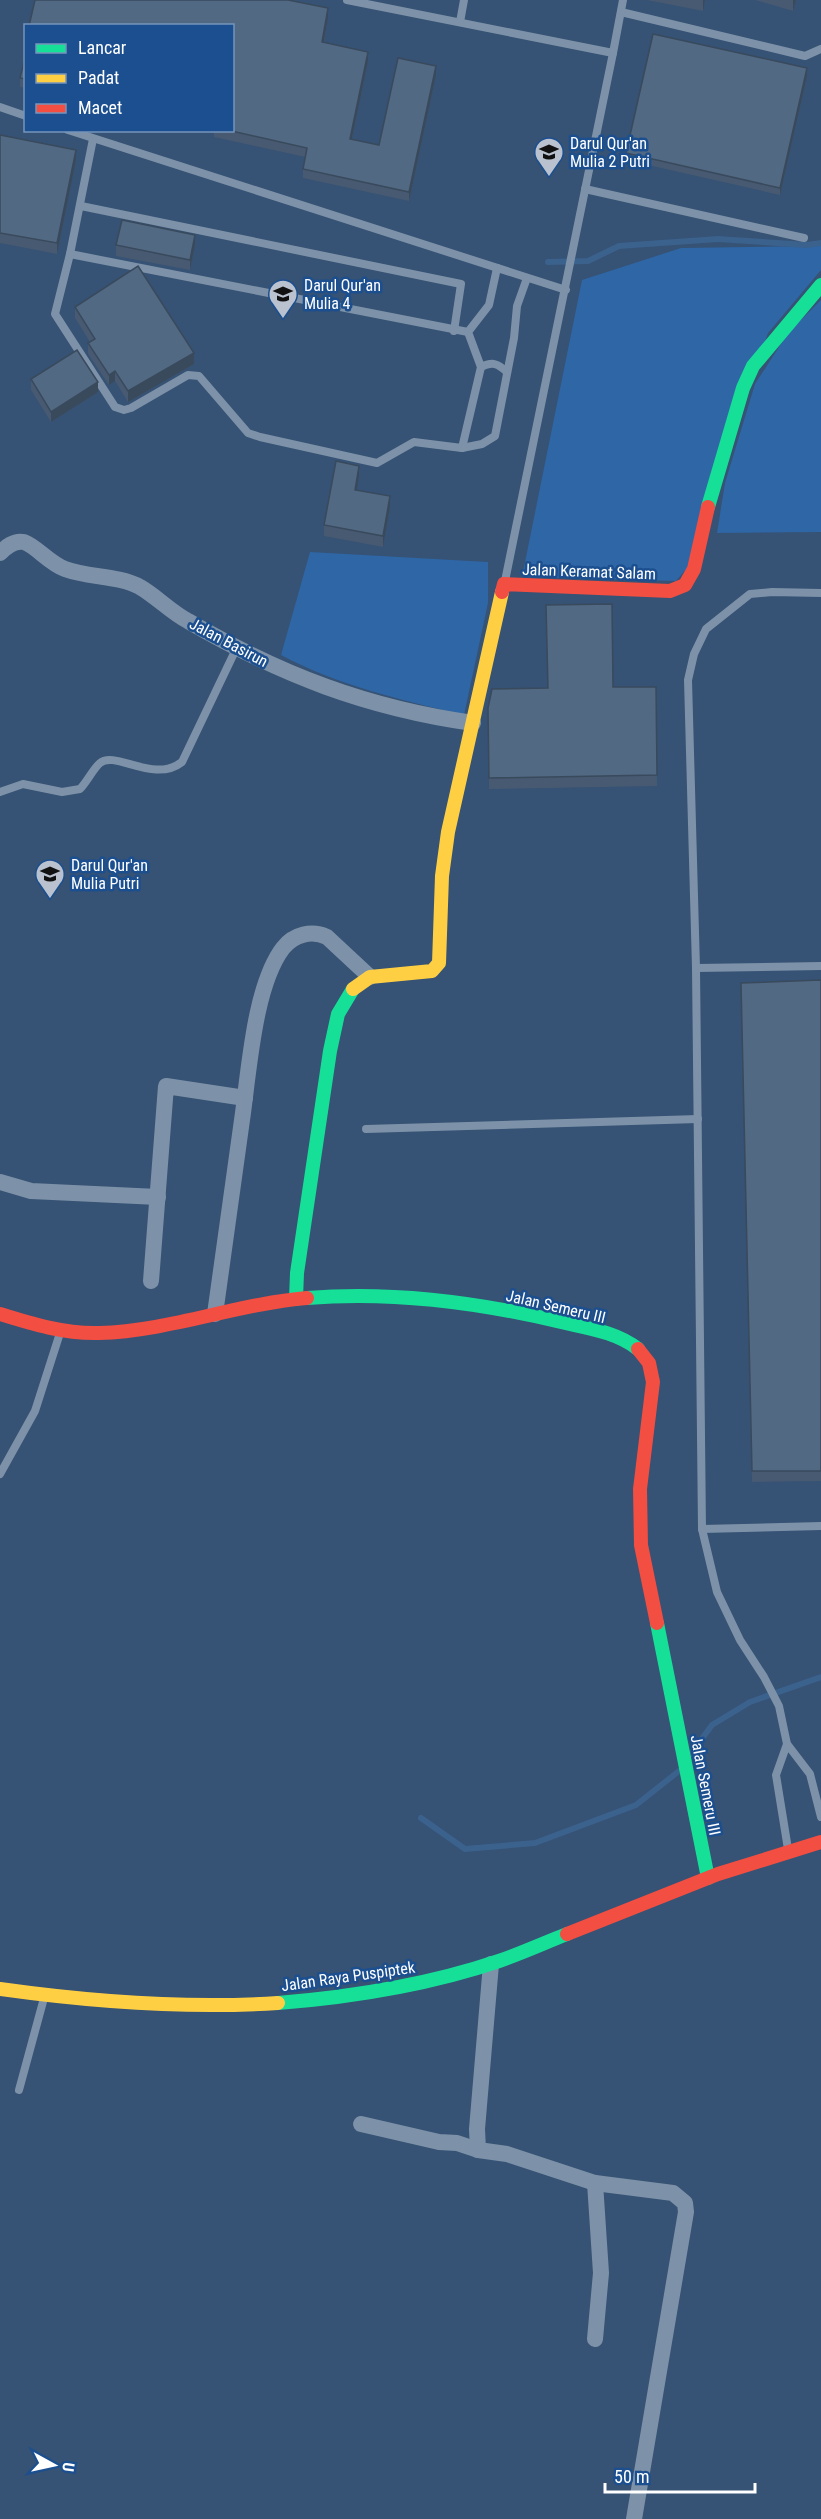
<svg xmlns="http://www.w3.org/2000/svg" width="821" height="2519" font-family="'Roboto Condensed',sans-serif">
  <rect width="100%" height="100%" fill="#365274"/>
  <g fill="#2f66a5">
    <polygon points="821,246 821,270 768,333 688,567 676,581 522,577 582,280 681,248"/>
    <polygon points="821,300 821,532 717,533 725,483 755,384 788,333"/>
    <path d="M310,552L488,562V603L464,715C401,700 337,685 281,655Z"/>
  </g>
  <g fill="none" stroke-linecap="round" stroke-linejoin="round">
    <g stroke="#3b618d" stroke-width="6">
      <polyline points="548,262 588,261 619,246 718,239 807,245 821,243"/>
      <polyline points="690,1755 712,1725 750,1702 821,1677"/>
      <polyline points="421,1818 465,1849 535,1843 636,1805 679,1771"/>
    </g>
    <g stroke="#7d92a8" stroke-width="8">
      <polyline points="347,0 613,53 505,581"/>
      <polyline points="621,12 805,56 821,49"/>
      <polyline points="460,22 464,0"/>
      <polyline points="613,53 623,0"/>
      <polyline points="0,107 26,116"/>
      <polyline points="68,130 566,290"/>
      <polyline points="93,139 70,254 55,314 115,407 124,410 131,408 188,375 199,376 248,433 260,437 377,463 414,442 462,448 482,444 495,436 514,338 517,306 527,278"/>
      <polyline points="585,189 804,238"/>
      <polyline points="81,206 461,284 454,331"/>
      <polyline points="70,254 468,332"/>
      <path d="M481,367C493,361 498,364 507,372"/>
      <polyline points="462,448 481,367 468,332 489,305 497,268"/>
      <path d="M0,792L23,784L62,792L80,789C87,782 93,769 100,763C115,750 154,784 182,762L237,647"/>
      <polyline points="696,968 821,966"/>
      <polyline points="366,1129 698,1119"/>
      <polyline points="0,1474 35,1411 60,1333"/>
      <polyline points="702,1529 821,1526"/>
      <polyline points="787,1744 779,1706 764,1677 740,1640 717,1592 702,1529 696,968 688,680 694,654 706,629 750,594 772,592 821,593"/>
      <polyline points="788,1849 776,1775 787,1744 810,1774 821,1817"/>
      <polyline points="19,2090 44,1998"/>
    </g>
    <g stroke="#7d92a8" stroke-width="16">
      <path d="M0,553C6,547 14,540 24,542C36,546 49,563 65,569C89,578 118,575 140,587C157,597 171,612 188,621C281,675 367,708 473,723"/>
      <polyline points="0,1182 31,1191 158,1197"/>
      <polyline points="151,1281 166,1086 245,1098"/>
      <path d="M215,1314C224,1249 233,1184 242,1120C249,1072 254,986 283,948C294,934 312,930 327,937L370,977"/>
      <polyline points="491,1964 477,2129 478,2150 507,2154 595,2183 673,2193 685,2203 686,2212 634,2519"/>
      <polyline points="361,2124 439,2142 457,2143 478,2150"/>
      <polyline points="595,2183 601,2273 595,2339"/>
    </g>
    <g stroke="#16e098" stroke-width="14">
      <polyline points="708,507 743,388 753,366 821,285"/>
      <path d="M307,1298C393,1291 477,1302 561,1322C587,1328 617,1332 638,1349"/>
      <polyline points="296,1299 297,1273 330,1051 338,1014 353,989"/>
      <polyline points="657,1623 708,1878"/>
      <path d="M278,2003C353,1997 428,1985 499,1961C522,1953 544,1943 567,1934"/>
    </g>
    <g stroke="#ffcf43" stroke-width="14">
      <polyline points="353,989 370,977 432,971 439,963 442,876 448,832 502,592"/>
      <path d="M0,1989C93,2002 185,2009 278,2003"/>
    </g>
    <g stroke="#f24e42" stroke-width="14">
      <polyline points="502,592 504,584 670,591 685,585 694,569 708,507"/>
      <path d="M0,1314C32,1324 65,1334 99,1333C169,1331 237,1304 307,1298"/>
      <polyline points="638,1349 649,1363 653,1382 640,1489 641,1545 657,1623"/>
      <polyline points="567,1934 718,1874 821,1842"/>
    </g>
  </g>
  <g fill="#475a72">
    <polygon points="647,0 705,0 703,11"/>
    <polygon points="755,0 796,0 793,11"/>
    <polygon points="328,18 324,43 368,61 352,139 379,145 436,75 409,201 303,178 303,169 305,157 214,137 214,133 201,130 232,130"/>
    <polygon points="26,42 26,88 20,87 20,78 25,56 25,47"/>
    <polygon points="807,76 780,195 626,160 626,153"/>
    <polygon points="0,135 76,160 57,254 0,243"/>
    <polygon points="116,245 195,245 190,270 116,256"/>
    <polygon points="75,307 194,364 128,402 115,381 109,385 88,354 88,343 90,342 75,318"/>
    <polygon points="31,379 98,392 51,422 31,390"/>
    <polygon points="359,476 356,490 390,507 383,547 324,536 324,525"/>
    <polygon points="613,687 656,687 657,786 489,789 488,708"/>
    <polygon points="821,980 821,1481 752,1482 741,983"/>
  </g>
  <g fill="#394a5c">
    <polygon points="703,0 705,0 703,11"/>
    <polygon points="793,0 796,0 793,11"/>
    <polygon points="328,8 328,18 322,52 322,42"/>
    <polygon points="368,52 368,61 350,148 350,139"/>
    <polygon points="436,66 436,75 409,201 409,192"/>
    <polygon points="807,68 807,76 780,195 780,188"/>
    <polygon points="76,150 76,160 57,254 57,243"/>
    <polygon points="195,235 195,245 190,270 190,260"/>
    <polygon points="194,353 194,364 128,402 128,391"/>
    <polygon points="115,371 115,381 109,385 109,375"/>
    <polygon points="98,382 98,392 51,422 51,412"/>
    <polygon points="359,466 359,476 355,501 355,490"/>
    <polygon points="390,496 390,507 383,547 383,536"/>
  </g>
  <g fill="#526984" stroke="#394a5c" stroke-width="1.5">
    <polygon points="35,0 288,0 328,8 322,42 368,52 350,139 379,145 398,58 436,66 409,192 303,169 307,148 227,130 232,130 232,26 29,26"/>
    <polygon points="653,34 807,68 780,188 626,153"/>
    <polygon points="26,54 26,79 20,78"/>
    <polygon points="0,135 76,150 57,243 0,233"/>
    <polygon points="122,220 195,235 190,260 116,245"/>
    <polygon points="138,266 194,353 128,391 115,371 109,375 88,343 95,339 75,307"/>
    <polygon points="77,350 98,382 51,412 31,379"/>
    <polygon points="336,461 359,466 355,490 390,496 383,536 324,525"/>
    <polygon points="612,604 613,687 656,687 657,775 489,778 488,708 492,689 548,688 546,605"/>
    <polygon points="821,980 821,1471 752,1471 741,983"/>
  </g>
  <defs>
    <g id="school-pin" transform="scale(1.5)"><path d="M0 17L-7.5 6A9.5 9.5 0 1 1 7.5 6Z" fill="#b9c2ce" stroke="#1b4f8f"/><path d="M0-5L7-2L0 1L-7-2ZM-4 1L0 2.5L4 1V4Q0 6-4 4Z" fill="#111"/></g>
  </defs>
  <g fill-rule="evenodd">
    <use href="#school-pin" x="549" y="152"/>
    <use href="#school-pin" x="283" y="294"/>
    <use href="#school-pin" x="50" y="874"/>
  </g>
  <g text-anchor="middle" stroke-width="5" stroke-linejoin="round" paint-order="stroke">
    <g font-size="16" fill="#fff" stroke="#1b4f8f" text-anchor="start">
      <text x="570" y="149">Darul Qur'an<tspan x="570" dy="18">Mulia 2 Putri</tspan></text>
      <text x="304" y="291">Darul Qur'an<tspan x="304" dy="18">Mulia 4</tspan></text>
      <text x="71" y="871">Darul Qur'an<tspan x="71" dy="18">Mulia Putri</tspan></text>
    </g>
    <g font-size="16" fill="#fff" stroke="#1b4f8f">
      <text transform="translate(589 571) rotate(2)" y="6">Jalan Keramat Salam</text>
      <text transform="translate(229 642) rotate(28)" y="6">Jalan Basirun</text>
      <text transform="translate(556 1306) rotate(13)" y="6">Jalan Semeru III</text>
      <text transform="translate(706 1785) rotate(79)" y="6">Jalan Semeru III</text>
      <text transform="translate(348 1976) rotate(-8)" y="6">Jalan Raya Puspiptek</text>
    </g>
  </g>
  <rect x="24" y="24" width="210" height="108" fill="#1b4f8f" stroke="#7695bc" stroke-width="1.5"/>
  <rect x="36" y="44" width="30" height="9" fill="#16e098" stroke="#7695bc" stroke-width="1.5"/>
  <text x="78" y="54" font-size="18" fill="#ffffff">Lancar</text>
  <rect x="36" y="74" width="30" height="9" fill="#ffcf43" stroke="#7695bc" stroke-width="1.5"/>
  <text x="78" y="84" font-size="18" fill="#ffffff">Padat</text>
  <rect x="36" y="104" width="30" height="9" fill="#f24e42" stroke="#7695bc" stroke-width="1.5"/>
  <text x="78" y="114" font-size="18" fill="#ffffff">Macet</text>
  <g transform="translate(54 2465) rotate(98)" stroke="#1b4f8f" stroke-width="4.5" paint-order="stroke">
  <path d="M0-4.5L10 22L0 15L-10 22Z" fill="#ffffff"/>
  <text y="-9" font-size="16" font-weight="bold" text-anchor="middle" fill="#ffffff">U</text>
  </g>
  <path d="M605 2483v9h150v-9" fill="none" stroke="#ffffff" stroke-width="3"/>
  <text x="614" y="2483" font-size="18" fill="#ffffff" stroke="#1b4f8f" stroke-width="4.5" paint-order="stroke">50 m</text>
</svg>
